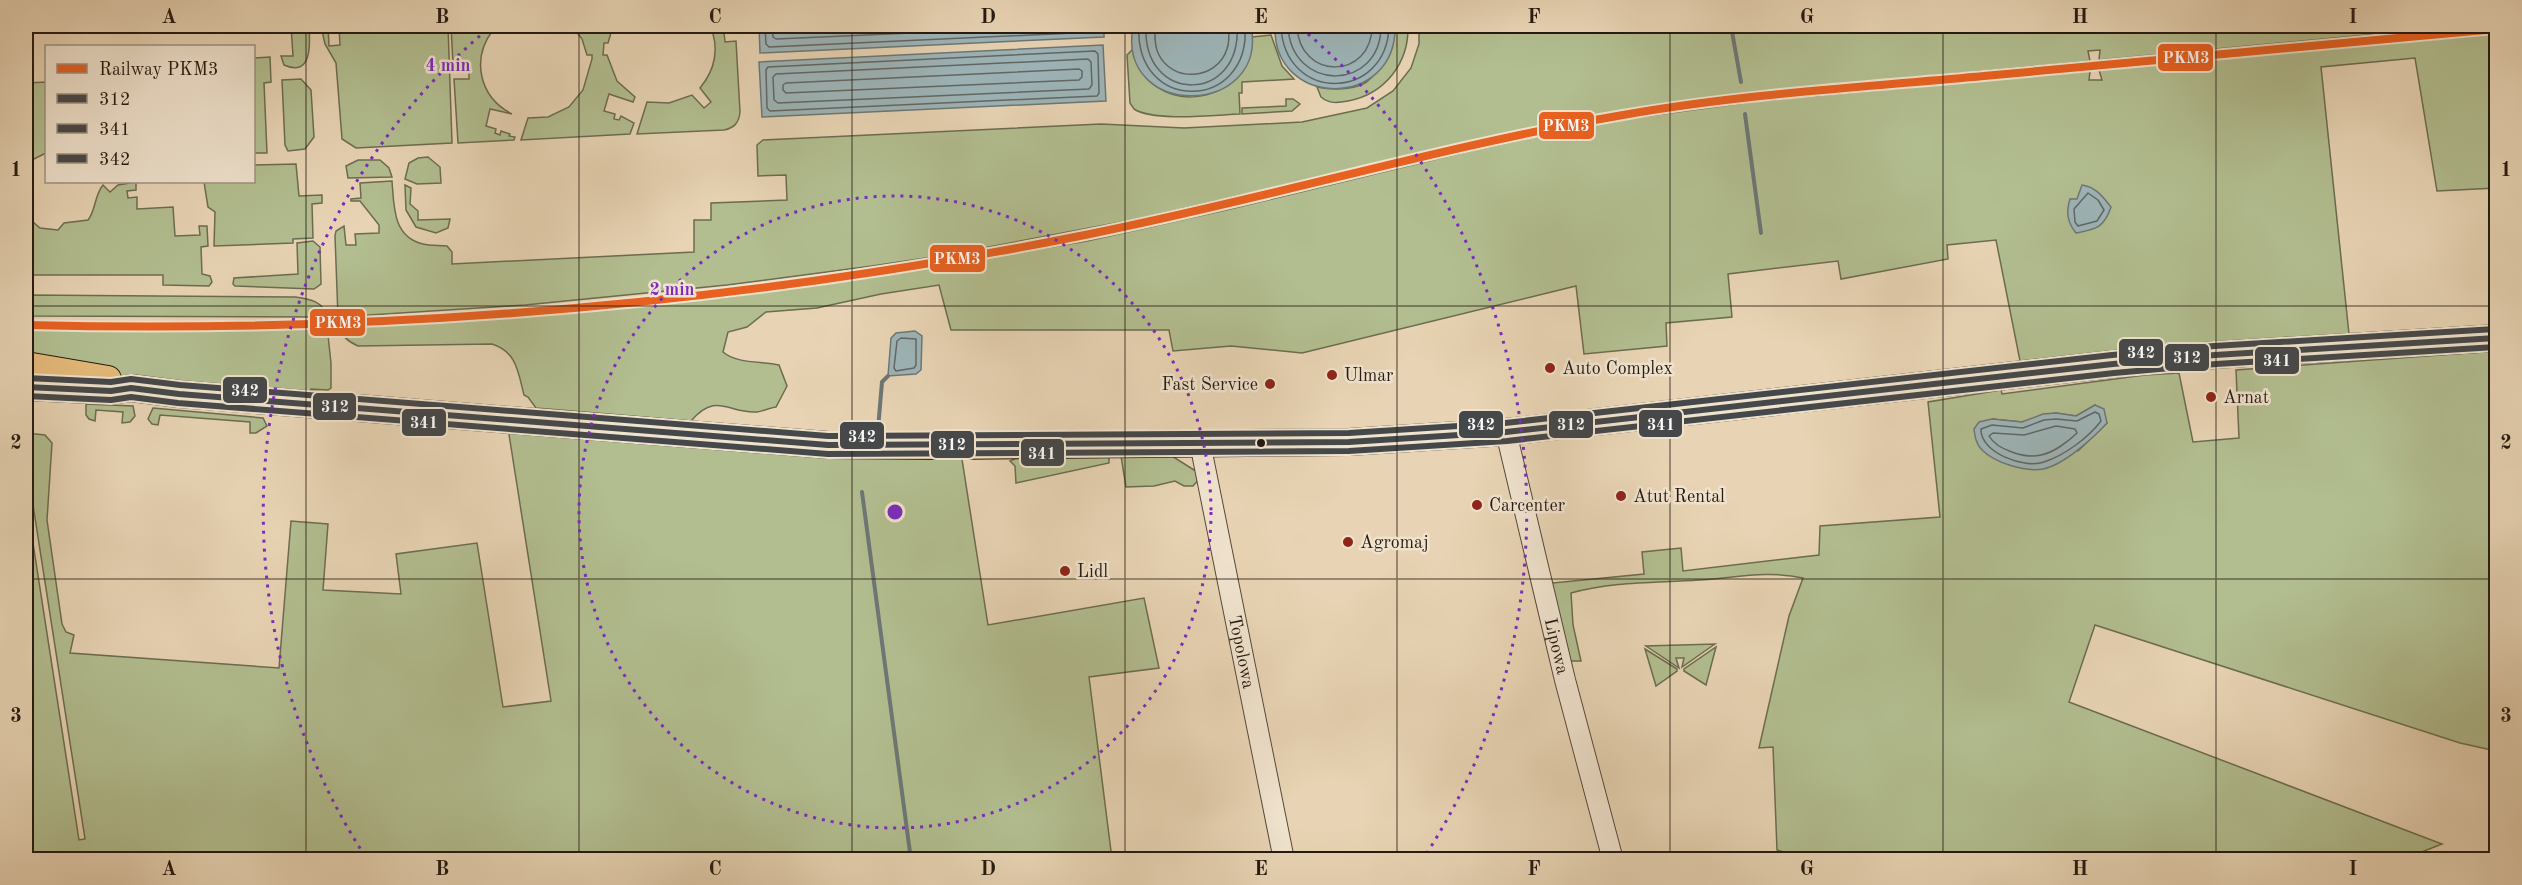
<svg xmlns="http://www.w3.org/2000/svg" width="2522" height="885" font-family="'Old Standard TT',serif">
  <rect width="100%" height="100%" fill="#e8d4b4"/>
  <filter id="stains"><feTurbulence type="fractalNoise" baseFrequency=".00333" numOctaves="4"/><feColorMatrix values="0 0 0 0 .2 0 0 0 0 .09 0 0 0 0 .02 0 0 0 .5 -.17"/></filter>
  <radialGradient id="worn" r=".72"><stop offset=".6" stop-color="#630" stop-opacity="0"/><stop offset="1" stop-color="#630" stop-opacity=".3"/></radialGradient>
  <g fill="#b2be90" stroke="#6c6c50" stroke-width="1.5" fill-rule="evenodd">
    <path d="M291,26H309C310,42 313,78 284,65L281,56H293Z"/>
    <polygon points="321,26 328,26 329,46 340,45 339,26 448,26 452,143 356,148 342,139 336,63 325,44"/>
    <path d="M451,26H489L493,30C471,59 479,97 512,114L490,109L486,126L496,129L495,133L500,135L501,131L510,134L509,136L515,137L514,140L458,143L454,79H469V64H453Z"/>
    <polygon points="572,26 613,26 608,43 604,43 603,55 607,55 617,81 635,97 633,102 609,94 604,111 615,114 614,119 619,120 621,116 634,123 630,134 521,140 528,118 548,117 569,107 583,90 592,59 592,55 587,55 582,39"/>
    <path d="M710,26H720V33H724L725,42L736,41L740,112C739,123 734,128 724,130L637,134L647,102L669,103L692,95L704,108L711,102L700,88C715,70 720,48 710,26Z"/>
    <path d="M1395,26H1408C1409,63 1385,94 1348,101C1338,103 1329,104 1321,97L1317,87C1332,90 1360,91 1371,78C1381,66 1388,45 1395,31Z"/>
    <path d="M1419,26H2463L2099,60L2100,50L2088,51L2090,61L1757,92L1630,109L1559,122L1137,219L946,255L872,266L727,285L525,305L338,317L335,236L336,231L344,226L346,245H356L355,234L379,233V225L360,201H351V199L361,198L360,183L392,181C394,207 393,237 423,244C431,246 439,245 447,246L452,252V264L694,252V220H711V203L787,200L786,175L758,176L757,145L763,140L1101,124L1184,128L1302,122L1367,108L1393,91L1411,68L1419,44Z"/>
    <path d="M2496,34V188L2437,191L2415,58L2321,67L2349,334L2221,342L2020,361L1996,240L1947,245L1948,259L1841,279L1838,261L1728,274L1732,317L1666,323L1667,346L1584,354L1576,286L1302,353L1231,346L1173,351L1169,330H951L939,285L881,294L817,308L766,312L747,327L728,332L723,352C737,364 761,361 779,365L787,386L776,407C770,408 763,411 757,412C728,414 717,391 691,421L536,408L528,397L524,395C518,372 517,352 492,344L358,346C349,342 341,336 339,327L484,319L728,297L873,277L1087,241L1226,210L1474,150L1562,131L1633,118L1759,101L2090,71L2089,80H2102L2099,70Z"/>
    <path d="M1271,35L1282,66L1294,79L1242,82V93H1239L1240,114C1215,115 1154,122 1134,109L1130,103L1127,55L1133,49C1149,120 1246,109 1252,37Z"/>
    <polygon points="270,57 271,82 264,83 267,153 254,153 254,58"/>
    <polygon points="301,79 311,90 314,137 305,149 288,151 285,145 282,80"/>
    <polygon points="46,82 46,153 26,163 26,83"/>
    <polygon points="1286,99 1293,99 1300,104 1292,111 1242,114 1242,108 1286,106"/>
    <polygon points="428,157 440,167 441,183 417,184 405,179 409,163 418,158"/>
    <polygon points="358,160 380,160 389,168 392,177 348,178 346,166"/>
    <polygon points="296,164 299,196 322,195 322,203 312,204 313,238 293,239 293,243 214,246 215,212 208,207 204,182 254,182 254,165"/>
    <path d="M136,182V190L127,191L128,198L137,197V209L173,207L175,236L200,235L199,226H207L208,246L201,247L202,274L210,276L212,282L209,286L163,285V275H26V216L40,228L58,230L64,223L88,220C96,210 94,196 103,185L110,192L118,185Z"/>
    <polygon points="405,185 411,188 410,204 418,211 418,220 450,219 448,228 436,233 416,227 406,210"/>
    <polygon points="313,241 320,247 321,284 314,289 235,286 233,284 234,278 298,274 297,243"/>
    <path d="M26,295L295,297C309,299 324,301 327,317L26,316Z"/>
    <polygon points="327,326 331,363 331,388 328,390 311,389 310,397 134,380 26,359 26,329 221,330"/>
    <path d="M2496,351V751L2460,743L2095,625L2069,702L2442,844L2404,859H1798L1797,856L1777,850L1773,747L1759,748L1789,616L1803,578C1768,570 1734,578 1699,580C1655,583 1614,581 1571,593L1573,625L1581,661H1567L1547,574L1553,583L1644,574L1642,552L1681,548L1683,571L1819,555L1820,526L1940,517L1928,402L2001,390L2002,394L2145,375L2179,373L2193,442L2239,438L2236,370ZM2095,405L2107,423L2078,451L1992,419L2022,422L2056,413L2076,416Z"/>
    <polygon points="86,404 133,406 135,416 130,422 122,423 123,412 96,410 95,421 89,419 86,415"/>
    <polygon points="153,408 263,418 267,426 256,433 250,433 250,422 160,415 158,425 152,424 148,419"/>
    <polygon points="508,428 961,453 988,625 1144,598 1159,668 1089,677 1112,859 26,859 26,498 79,840 85,839 26,460 26,433 45,435 52,443 47,520 62,624 66,632 74,635 70,653 279,668 291,521 328,524 323,590 401,594 396,554 477,543 503,707 551,701"/>
    <polygon points="1109,456 1109,463 1016,483 1015,466 1010,461 1019,457"/>
    <polygon points="1121,456 1172,456 1194,470 1197,468 1200,478 1193,486 1184,486 1175,481 1154,486 1126,487"/>
    <polygon points="1715,644 1682,667 1684,658 1676,658 1679,668 1646,646"/>
    <polygon points="1716,647 1706,685 1684,671 1684,669"/>
    <polygon points="1645,649 1677,669 1677,671 1656,686"/>
  </g>
  <g fill="#9db5b9" stroke="#6d7776" stroke-width="1.5">
    <polygon points="759,26 1104,26 1104,37 760,53"/>
    <path d="M1133,26H1251C1269,117 1116,121 1133,26Z"/>
    <path d="M1275,26H1395C1397,110 1272,109 1275,26Z"/>
    <polygon points="1103,45 1106,101 762,117 759,62"/>
    <path d="M2082,185C2096,187 2103,197 2111,207C2104,228 2096,229 2076,233C2067,222 2066,212 2070,199H2077Z"/>
    <polygon points="915,331 922,336 921,370 916,374 888,376 891,338 896,333"/>
    <path d="M2095,405L2104,409L2107,423C2093,438 2064,465 2043,469C2025,472 1995,463 1982,450C1976,444 1975,437 1974,429L1979,422L1992,419L2022,422L2043,414L2056,413L2076,416Z"/>
  </g>
  <g fill="none" stroke-linecap="round" stroke-linejoin="round">
    <g stroke="#616765" stroke-width="1.5">
      <polyline points="765,26 766,44 769,47 1095,32 1098,26"/>
      <polyline points="772,26 773,37 776,39 1068,26"/>
      <polyline points="781,26 785,29 871,26"/>
      <path d="M1139,26C1134,114 1251,112 1245,26"/>
      <path d="M1146,26C1142,105 1242,104 1237,26"/>
      <path d="M1155,26C1155,35 1154,44 1158,53C1172,84 1217,80 1227,49C1230,41 1229,33 1228,26"/>
      <path d="M1281,26C1284,103 1387,102 1389,26"/>
      <path d="M1288,26C1291,93 1381,92 1381,26"/>
      <path d="M1297,26C1299,81 1372,80 1372,26"/>
      <polygon points="1095,51 1098,54 1099,93 1097,96 770,111 767,108 766,70 768,67"/>
      <polygon points="1088,59 1091,62 1092,85 1089,89 778,103 774,100 773,77 776,74"/>
      <polygon points="1079,69 1082,71 1082,77 1079,80 786,93 783,90 783,85 786,83"/>
      <polygon points="2088,193 2098,200 2104,210 2097,221 2078,226 2075,222 2074,209"/>
      <polygon points="901,338 916,339 916,365 914,368 896,371 894,368 897,341"/>
      <path d="M2095,412L2099,414L2101,421C2088,438 2065,455 2044,462C2025,469 1980,453 1981,429L1992,425L2023,428L2044,420L2056,419L2077,421Z"/>
      <path d="M2056,426L2075,429L2077,433C2069,441 2053,453 2041,455C2026,459 1997,450 1989,436L1993,433L2024,435Z"/>
    </g>
    <g stroke="#6d7776" stroke-width="4">
      <polyline points="1731,26 1741,82"/>
      <polyline points="1745,114 1761,233"/>
      <polyline points="878,429 882,382 888,376"/>
      <polyline points="862,492 911,860"/>
    </g>
    <g stroke="#56483a" stroke-width="22">
      <g id="minor">
        <path id="s1" d="M1506,432L1565,680L1613,860"/>
        <path id="s2" d="M1200,443L1284,860"/>
      </g>
    </g>
    <g stroke="#251911" stroke-width="28">
      <g id="major">
        <polyline points="26,365 108,379"/>
        <polyline points="26,387 111,391 131,388 179,394 828,445 947,446 1349,442 1506,432 2113,364 2215,355 2496,338"/>
      </g>
    </g>
    <use href="#minor" stroke="#f0e3ce" stroke-width="20"/>
    <use href="#major" stroke="#e4ba7a" stroke-width="26"/>
    <g stroke="#f0e3ce" stroke-width="10">
      <polyline id="bus-1" points="26,387 111,391 131,388 179,394 828,445 1349,442 1506,432 2113,364 2215,355 2496,338"/>
    </g>
    <g stroke="#f0e3ce" stroke-width="10">
      <polyline id="bus-2" points="26,396 111,400 131,397 178,403 828,454 1349,451 1507,441 2114,373 2216,364 2496,347"/>
    </g>
    <g stroke="#f0e3ce" stroke-width="10">
      <polyline id="bus-3" points="26,378 111,382 131,379 180,385 828,436 1349,433 1505,423 2112,355 2214,346 2495,329"/>
    </g>
    <use href="#bus-1" stroke="#45484a" stroke-width="6"/>
    <use href="#bus-2" stroke="#45484a" stroke-width="6"/>
    <use href="#bus-3" stroke="#45484a" stroke-width="6"/>
    <g stroke="#f0e3ce" stroke-width="12">
      <path id="rail-1" d="M26,325C380,334 738,304 1085,235C1266,199 1442,146 1623,115C1743,94 1864,87 1984,76C2155,61 2325,44 2496,29"/>
    </g>
    <use href="#rail-1" stroke="#e86121" stroke-width="8"/>
  </g>
  <path fill="none" stroke="#251911" stroke-width="1.5" stroke-opacity="0.55" d="M306,26V860M579,26V860M852,26V860M1125,26V860M1397,26V860M1670,26V860M1943,26V860M2216,26V860M26,306H2496M26,579H2496"/>
  <g fill="none" stroke="#7b2cbf" stroke-width="3" stroke-dasharray="3 6">
    <circle cx="895" cy="512" r="316"/>
    <path d="M365 856A632 632 0 0 1 489 28M1301 28A632 632 0 0 1 1425 856"/>
  </g>
  <g fill="#8f2418" stroke="#f0e3ce" stroke-width="2">
    <circle cx="1550" cy="368" r="6"/>
    <circle cx="1332" cy="375" r="6"/>
    <circle cx="1270" cy="384" r="6"/>
    <circle cx="2211" cy="397" r="6"/>
    <circle cx="1621" cy="496" r="6"/>
    <circle cx="1477" cy="505" r="6"/>
    <circle cx="1348" cy="542" r="6"/>
    <circle cx="1065" cy="571" r="6"/>
  </g>
  <circle fill="#251911" stroke="#f0e3ce" stroke-width="2" cx="1261" cy="443" r="5"/>
  <g text-anchor="middle" stroke-width="5" stroke-linejoin="round" paint-order="stroke">
    <g font-size="18" fill="#251911" stroke="#f0e3ce" text-anchor="start">
      <text x="1562" y="374">Auto Complex</text>
      <text x="1344" y="381">Ulmar</text>
      <text x="1258" y="390" text-anchor="end">Fast Service</text>
      <text x="2223" y="403">Arnat</text>
      <text x="1633" y="502">Atut Rental</text>
      <text x="1489" y="511">Carcenter</text>
      <text x="1360" y="548">Agromaj</text>
      <text x="1077" y="577">Lidl</text>
    </g>
    <g font-size="18" fill="#251911" stroke="#f0e3ce">
      <text dy="6" stroke="none"><textPath href="#s1" startOffset="220">Lipowa</textPath></text>
      <text dy="6" stroke="none"><textPath href="#s2" startOffset="213">Topolowa</textPath></text>
    </g>
  </g>
  <circle cx="895" cy="512" r="9" fill="#7b2cbf" stroke="#f0e3ce" stroke-width="3"/>
  <g font-size="18" text-anchor="middle" font-weight="bold" fill="#7b2cbf" stroke="#f0e3ce" stroke-width="5" stroke-linejoin="round" paint-order="stroke">
    <text x="448" y="71">4 min</text>
    <text x="672" y="295">2 min</text>
  </g>
  <g stroke="#f0e3ce" stroke-width="2">
    <rect x="2157" y="43" width="57" height="29" rx="6" fill="#e86121"/>
    <rect x="1538" y="111" width="57" height="29" rx="6" fill="#e86121"/>
    <rect x="929" y="244" width="57" height="29" rx="6" fill="#e86121"/>
    <rect x="309" y="308" width="57" height="29" rx="6" fill="#e86121"/>
    <rect x="2118" y="338" width="46" height="29" rx="6" fill="#45484a"/>
    <rect x="2164" y="343" width="46" height="29" rx="6" fill="#45484a"/>
    <rect x="2254" y="346" width="46" height="29" rx="6" fill="#45484a"/>
    <rect x="222" y="376" width="46" height="28" rx="6" fill="#45484a"/>
    <rect x="312" y="392" width="45" height="29" rx="6" fill="#45484a"/>
    <rect x="401" y="408" width="46" height="29" rx="6" fill="#45484a"/>
    <rect x="1638" y="409" width="45" height="29" rx="6" fill="#45484a"/>
    <rect x="1458" y="410" width="46" height="29" rx="6" fill="#45484a"/>
    <rect x="1548" y="410" width="46" height="29" rx="6" fill="#45484a"/>
    <rect x="839" y="421" width="46" height="29" rx="6" fill="#45484a"/>
    <rect x="930" y="430" width="45" height="29" rx="6" fill="#45484a"/>
    <rect x="1020" y="438" width="45" height="29" rx="6" fill="#45484a"/>
  </g>
  <g font-size="16" text-anchor="middle" font-weight="bold" fill="#fff">
    <text x="2186" y="63">PKM3</text>
    <text x="1566" y="131">PKM3</text>
    <text x="957" y="264">PKM3</text>
    <text x="338" y="328">PKM3</text>
    <text x="2141" y="358">342</text>
    <text x="2187" y="363">312</text>
    <text x="2277" y="366">341</text>
    <text x="245" y="396">342</text>
    <text x="335" y="412">312</text>
    <text x="424" y="428">341</text>
    <text x="1661" y="430">341</text>
    <text x="1481" y="430">342</text>
    <text x="1571" y="430">312</text>
    <text x="862" y="442">342</text>
    <text x="952" y="450">312</text>
    <text x="1042" y="459">341</text>
  </g>
  <rect width="2522" height="885" fill="none" stroke="#e8d4b4" stroke-width="66"/>
  <rect x="45" y="45" width="210" height="138" fill="#f0e3ce" stroke="#9f9282" stroke-width="1.5"/>
  <rect x="57" y="64" width="30" height="9" fill="#e86121" stroke="#9f9282" stroke-width="1.5"/>
  <text x="99" y="75" font-size="18" fill="#251911">Railway PKM3</text>
  <rect x="57" y="94" width="30" height="9" fill="#45484a" stroke="#9f9282" stroke-width="1.5"/>
  <text x="99" y="105" font-size="18" fill="#251911">312</text>
  <rect x="57" y="124" width="30" height="9" fill="#45484a" stroke="#9f9282" stroke-width="1.5"/>
  <text x="99" y="135" font-size="18" fill="#251911">341</text>
  <rect x="57" y="154" width="30" height="9" fill="#45484a" stroke="#9f9282" stroke-width="1.5"/>
  <text x="99" y="165" font-size="18" fill="#251911">342</text>
  <rect x="33" y="33" width="2456" height="819" fill="none" stroke="#251911" stroke-width="2"/>
  <g font-size="20" text-anchor="middle" font-weight="bold" fill="#251911">
    <text x="169" y="23">A</text>
    <text x="442" y="23">B</text>
    <text x="715" y="23">C</text>
    <text x="988" y="23">D</text>
    <text x="1261" y="23">E</text>
    <text x="1534" y="23">F</text>
    <text x="1807" y="23">G</text>
    <text x="2080" y="23">H</text>
    <text x="2353" y="23">I</text>
    <text x="16" y="176">1</text>
    <text x="2506" y="176">1</text>
    <text x="16" y="449">2</text>
    <text x="2506" y="449">2</text>
    <text x="16" y="722">3</text>
    <text x="2506" y="722">3</text>
    <text x="169" y="875">A</text>
    <text x="442" y="875">B</text>
    <text x="715" y="875">C</text>
    <text x="988" y="875">D</text>
    <text x="1261" y="875">E</text>
    <text x="1534" y="875">F</text>
    <text x="1807" y="875">G</text>
    <text x="2080" y="875">H</text>
    <text x="2353" y="875">I</text>
  </g>
  <rect width="100%" height="100%" filter="url(#stains)"/>
  <rect width="100%" height="100%" fill="url(#worn)"/>
</svg>
